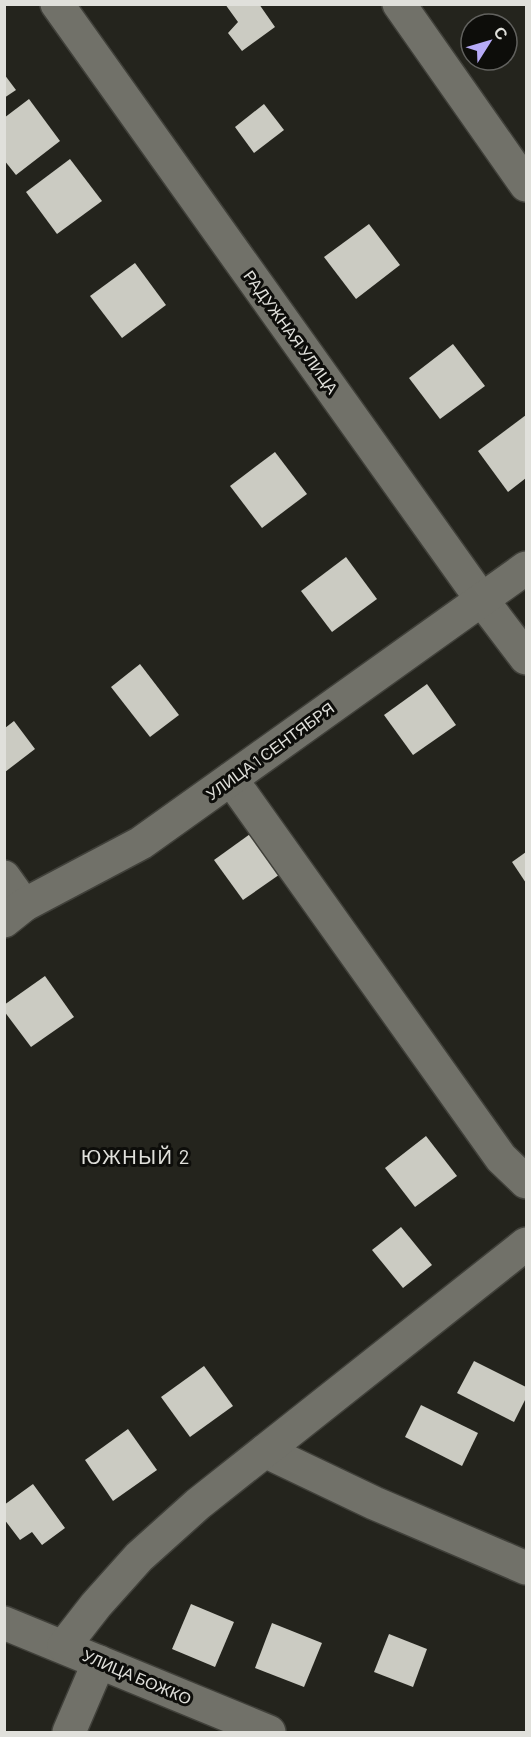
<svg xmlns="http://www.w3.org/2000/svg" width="531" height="1737" font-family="Barlow,sans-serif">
  <rect width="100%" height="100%" fill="#24241d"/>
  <g fill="#cbcbc2">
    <polygon points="225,4 259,4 275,27 242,51 228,33 238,22"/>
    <polygon points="4,74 16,90 4,98"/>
    <polygon points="29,99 60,141 16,175 4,160 4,118"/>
    <polygon points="264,104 284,130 254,153 235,127"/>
    <polygon points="70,159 102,201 57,234 26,192"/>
    <polygon points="369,224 400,265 356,299 324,257"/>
    <polygon points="135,263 166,305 122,338 90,296"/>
    <polygon points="453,344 485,386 440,419 409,378"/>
    <polygon points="526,415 526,478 508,492 478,451"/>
    <polygon points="275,452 307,494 262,528 230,486"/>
    <polygon points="346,557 377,599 332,632 301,591"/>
    <polygon points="140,664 179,715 150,737 111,687"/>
    <polygon points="427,684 456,725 413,755 384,715"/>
    <polygon points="14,721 35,749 5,772 5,728"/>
    <polygon points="257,829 286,870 243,900 214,860"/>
    <polygon points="526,852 526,883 512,862"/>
    <polygon points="45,976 74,1017 31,1047 4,1011 4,1005"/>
    <polygon points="426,1136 457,1176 415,1207 385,1168"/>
    <polygon points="401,1227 432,1265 403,1288 372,1250"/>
    <polygon points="474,1361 526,1387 526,1398 514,1422 457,1393"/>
    <polygon points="204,1366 233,1406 190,1437 161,1397"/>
    <polygon points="421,1405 478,1433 462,1466 405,1437"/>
    <polygon points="128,1429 157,1470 113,1501 85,1460"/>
    <polygon points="33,1484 65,1528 42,1545 32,1532 20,1540 4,1519 4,1505"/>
    <polygon points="191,1604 234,1622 215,1667 172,1649"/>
    <polygon points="272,1623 322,1643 304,1687 255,1668"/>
    <polygon points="389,1634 427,1649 413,1687 374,1672"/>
  </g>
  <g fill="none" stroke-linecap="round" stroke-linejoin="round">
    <g stroke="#40403a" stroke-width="36">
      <g id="minor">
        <polyline points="57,4 482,600 526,658"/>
        <polyline points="399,4 526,185"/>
        <polyline points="231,779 501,1158 526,1182"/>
        <polyline points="4,877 24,905"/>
        <polyline points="4,921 24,905 141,843 526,568"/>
        <polyline points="265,1451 374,1503 526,1568"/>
        <polyline points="4,1623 269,1732"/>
        <polyline points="64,1646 96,1605 139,1557 198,1504 526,1244"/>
        <polyline points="69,1732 99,1662"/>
      </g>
    </g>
    <use href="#minor" stroke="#717169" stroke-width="33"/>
  </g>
  <g text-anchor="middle" stroke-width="6" stroke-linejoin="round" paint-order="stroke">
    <g font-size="16" fill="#e0e0db" stroke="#0d0d0a">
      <text transform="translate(291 332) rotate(54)" y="6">РАДУЖНАЯ УЛИЦА</text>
      <text transform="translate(270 751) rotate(-36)" y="6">УЛИЦА 1 СЕНТЯБРЯ</text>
      <text transform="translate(137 1677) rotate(23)" y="6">УЛИЦА БОЖКО</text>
    </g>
    <g font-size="20" letter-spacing="1.5" fill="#e0e0db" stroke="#0d0d0a">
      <text x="136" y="1164">ЮЖНЫЙ 2</text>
    </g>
  </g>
  <rect width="531" height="1737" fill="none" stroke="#e0e0db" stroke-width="12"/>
  <g transform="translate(489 42) rotate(53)"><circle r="28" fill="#0d0d0a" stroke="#61615e" stroke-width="1.5"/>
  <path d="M0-4.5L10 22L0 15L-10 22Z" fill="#b7abf8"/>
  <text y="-9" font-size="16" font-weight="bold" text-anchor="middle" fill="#e0e0db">С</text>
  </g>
</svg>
